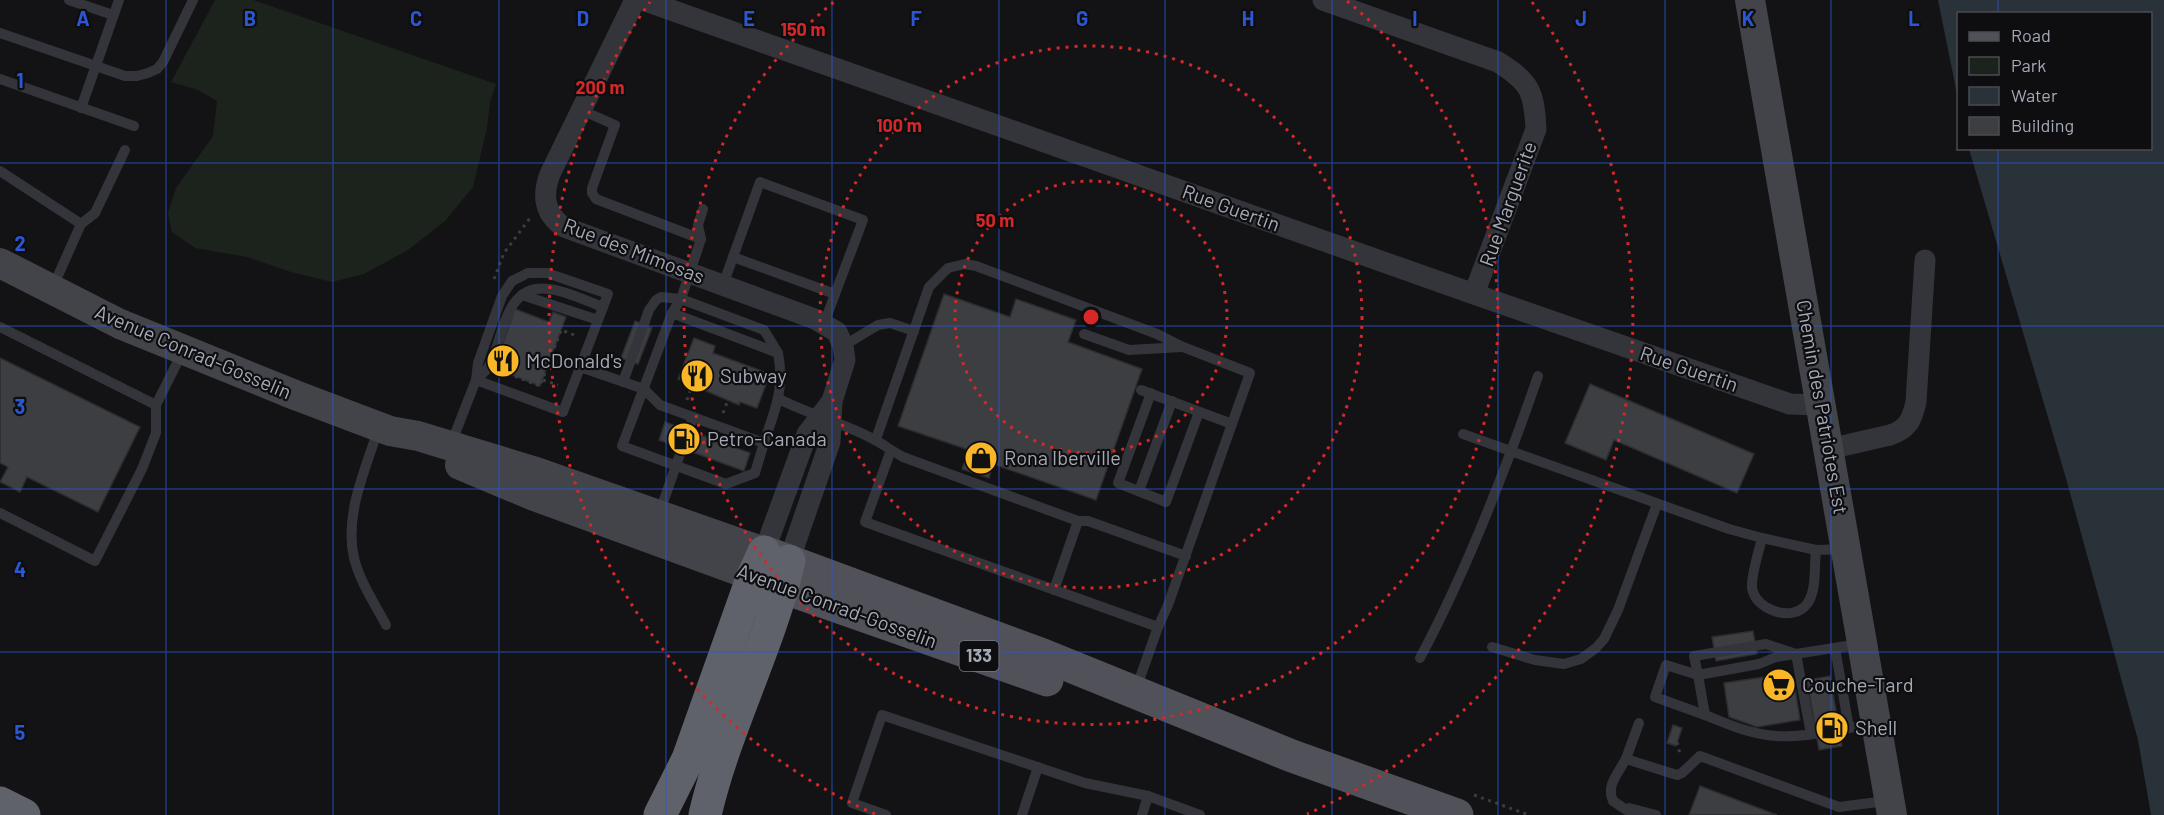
<svg xmlns="http://www.w3.org/2000/svg" width="2164" height="815" font-family="Barlow,sans-serif">
  <rect width="100%" height="100%" fill="#131315"/>
  <polygon fill="#1b231c" points="215,0 253,0 496,84 490,102 487,128 473,187 445,221 408,250 364,274 332,282 291,272 247,257 195,248 172,232 168,213 176,188 213,136 217,101 198,90 171,82"/>
  <polygon fill="#293139" points="1938,0 2164,0 2164,815 2151,815 2138,740 2065,475 1969,149 2150,148 2150,14 1958,14 1958,99"/>
  <g fill="#3d3e42" stroke="#2d2d31" stroke-width="1.5">
    <polygon points="944,294 1010,317 1016,299 1076,320 1068,342 1142,369 1096,500 993,464 989,478 962,469 969,450 898,426"/>
    <polygon points="515,309 549,322 553,312 566,317 540,386 494,368"/>
    <polygon points="635,321 652,328 638,364 621,358"/>
    <polygon points="694,338 715,346 713,353 770,374 757,408 740,402 739,405 678,379"/>
    <polygon points="0,358 140,427 98,512 27,477 20,492 0,482 8,467 0,463"/>
    <polygon points="1590,384 1754,454 1737,493 1614,440 1606,460 1565,443"/>
    <polygon points="665,422 750,453 744,471 659,440"/>
    <polygon points="1753,631 1757,654 1716,661 1712,637"/>
    <polygon points="1778,675 1787,681 1788,689 1795,688 1800,720 1757,727 1729,717 1724,683"/>
    <polygon points="1830,676 1842,746 1819,750 1807,680"/>
    <polygon points="1673,725 1682,728 1676,746 1667,743"/>
    <polygon points="1700,786 1777,815 1689,815"/>
  </g>
  <g fill="none" stroke-linecap="round" stroke-linejoin="round">
    <g stroke="#3a3c41" stroke-width="3" stroke-dasharray="3 4.5" stroke-linecap="butt">
      <polyline points="494,279 504,253 530,218"/>
      <polyline points="501,371 540,386 561,330 577,336"/>
      <polyline points="543,380 558,385"/>
      <polyline points="687,400 692,385"/>
      <polyline points="723,413 728,400"/>
      <polyline points="1677,742 1680,754"/>
      <polyline points="1474,795 1529,815"/>
    </g>
    <g stroke="#34353a" stroke-width="10">
      <polyline points="69,0 113,15"/>
      <polyline points="0,33 125,76 137,76 148,73 157,69 163,62 193,0"/>
      <polyline points="0,79 134,126"/>
      <polyline points="81,108 119,0"/>
      <polyline points="581,110 615,125 592,188 592,193 596,199 701,239 681,299 672,313"/>
      <polyline points="0,171 81,224 52,289"/>
      <polyline points="81,224 95,213 125,150"/>
      <polyline points="701,239 698,225 703,209"/>
      <polyline points="733,257 760,182 863,220 835,294"/>
      <polyline points="723,285 733,257 835,294 824,324"/>
      <polyline points="522,295 598,320"/>
      <polyline points="0,327 156,405 183,351"/>
      <polyline points="1084,334 1129,350 1182,347"/>
      <polyline points="843,346 878,325 890,323 914,331"/>
      <path d="M580,367L644,389L660,405L764,443C775,409 785,389 778,353L672,313L622,446L726,484L755,473L764,443"/>
      <path d="M476,380C480,376 486,371 489,366C504,339 504,282 549,289C567,291 586,301 603,307"/>
      <polyline points="623,382 649,310 656,300 661,297 681,299 764,330 778,353"/>
      <polyline points="1141,390 1232,424"/>
      <polyline points="1151,393 1118,483 1166,502 1199,412"/>
      <path d="M779,399C814,417 859,427 891,450L865,522L1158,627L1136,689"/>
      <path d="M379,427C366,468 344,514 354,558C360,582 375,604 386,625"/>
      <polyline points="1463,434 1729,529 1762,538"/>
      <polyline points="876,439 929,287 948,268 965,264 976,266 1157,334 1183,347 1250,373 1168,605 1158,627"/>
      <polyline points="451,444 476,380 478,363 502,296 512,281 528,273 547,273 608,294 563,412 476,380"/>
      <polyline points="891,450 903,457 1078,521 1054,590"/>
      <polyline points="1139,491 1172,401"/>
      <polyline points="0,513 95,561 142,469 156,433 156,405"/>
      <polyline points="659,514 693,417"/>
      <polyline points="1078,521 1088,521 1186,556"/>
      <path d="M1816,550C1814,566 1817,591 1807,604C1793,623 1755,610 1752,588C1751,575 1759,551 1762,538L1816,550L1844,549"/>
      <path d="M1859,644L1776,657L1759,664L1698,675L1705,715C1725,723 1745,732 1767,735C1802,740 1839,729 1873,724"/>
      <polyline points="1492,647 1535,660 1564,664 1581,659 1596,648 1604,639 1618,610 1657,504"/>
      <polyline points="1835,648 1849,728"/>
      <path d="M1420,658C1468,568 1505,472 1538,376"/>
      <polyline points="1698,675 1694,656 1766,644 1796,654 1811,734"/>
      <polyline points="1698,675 1666,665 1655,697 1705,715"/>
      <polyline points="1626,759 1677,775 1682,773 1700,756 1839,807 1886,801"/>
      <polyline points="1629,808 1656,815"/>
      <polyline points="886,815 852,803 882,715 1085,783 1148,796"/>
      <polyline points="1022,815 1038,767"/>
      <polyline points="1142,815 1148,796 1200,815"/>
      <path d="M1634,815L1613,801C1605,784 1621,771 1627,756C1631,745 1635,734 1639,723"/>
    </g>
    <g stroke="#34353a" stroke-width="21">
      <path d="M635,0L550,174C542,195 544,214 564,227L815,319L837,332L843,346L845,360L832,401L807,434L764,552"/>
      <polyline points="643,0 1474,294 1790,404 1821,405"/>
      <path d="M1323,0L1498,62C1530,82 1534,91 1536,129L1474,294"/>
      <path d="M1829,449L1890,435C1908,429 1912,420 1916,402L1925,260"/>
      <polyline points="789,561 830,442 832,401"/>
    </g>
    <g stroke="#42444a" stroke-width="30">
      <polyline points="1750,0 1892,815"/>
      <polyline points="0,263 120,324 295,395 390,431 418,436 533,471 764,552"/>
      <polyline points="460,465 534,496 753,576"/>
    </g>
    <g stroke="#505159" stroke-width="33">
      <polyline points="764,552 1043,655 1292,756 1457,815"/>
      <polyline points="756,578 1047,680"/>
    </g>
    <g stroke="#60626b" stroke-width="33">
      <polyline points="0,803 24,815"/>
      <polyline points="660,815 688,759 753,576 764,552"/>
      <path d="M705,815C725,728 769,648 789,561"/>
    </g>
  </g>
  <path fill="none" stroke="#2a57d5" stroke-width="1.5" stroke-opacity="0.55" d="M166,0V815M333,0V815M499,0V815M666,0V815M832,0V815M999,0V815M1165,0V815M1332,0V815M1498,0V815M1665,0V815M1831,0V815M1998,0V14M1998,148V815M0,163H2164M0,326H2164M0,489H2164M0,652H2164"/>
  <g fill="none" stroke="#d62828" stroke-width="3" stroke-dasharray="3 6">
    <circle cx="1091" cy="317" r="136"/>
    <circle cx="1091" cy="317" r="271"/>
    <path d="M1347 1A407 407 0 1 1 835 1"/>
    <path d="M875 814A542 542 0 0 1 650 2M1532 2A542 542 0 0 1 1307 814"/>
  </g>
  <defs>
    <g id="restaurant-disc" transform="scale(1.725)"><circle r="9.5" fill="#f9b626" stroke="#0e0e10"/><path d="M-5-6h1v4h1v-4h1v4h1v-4h1v5L-1.5 .5V6h-2V.5L-5-1ZM5-6V6H3V1.5H1.5Q1.5-4 5-6Z" fill="#111"/></g>
    <g id="fuel-disc" transform="scale(1.725)"><circle r="9.5" fill="#f9b626" stroke="#0e0e10"/><path d="M-5.5-6h7V0h2V4h1.3V-2.5L3-4.5l.8-.8L6-3V5H2.5V1h-1V6h-7ZM-4.2-4.7v3.2H.2V-4.7Z" fill="#111"/></g>
    <g id="shop-disc" transform="scale(1.725)"><circle r="9.5" fill="#f9b626" stroke="#0e0e10"/><path d="M-5-2.5h2.3a2.7 3.5 0 0 1 5.4 0H5L5.5 6h-11ZM-1.5-2.5h3a1.5 2.3 0 0 0-3 0Z" fill="#111"/></g>
    <g id="supermarket-disc" transform="scale(1.725)"><circle r="9.5" fill="#f9b626" stroke="#0e0e10"/><path d="M-6-5.5h2.5l.6 2H6L4.5 2H-2.5L-4.4-4H-6ZM-1.5 3.2a1.3 1.3 0 1 0 .1 0ZM3 3.2a1.3 1.3 0 1 0 .1 0Z" fill="#111"/></g>
  </defs>
  <g fill-rule="evenodd">
    <use href="#restaurant-disc" x="503" y="361"/>
    <use href="#restaurant-disc" x="697" y="376"/>
    <use href="#fuel-disc" x="684" y="439"/>
    <use href="#shop-disc" x="981" y="458"/>
    <use href="#supermarket-disc" x="1779" y="685"/>
    <use href="#fuel-disc" x="1832" y="728"/>
  </g>
  <g text-anchor="middle" stroke-width="4.5" stroke-linejoin="round" paint-order="stroke">
    <rect fill="#0e0e10" stroke="#777a84" stroke-width="1.5" x="959.5" y="641" width="39" height="30" rx="4.5"/>
    <g font-size="18" font-weight="bold" fill="#a4a9b6">
      <text x="979" y="662">133</text>
    </g>
    <g font-size="20" fill="#a4a9b6" stroke="#0e0e10">
      <text transform="translate(1508 204) rotate(-70)" y="7">Rue Marguerite</text>
      <text transform="translate(1231 208) rotate(20)" y="7">Rue Guertin</text>
      <text transform="translate(634 251) rotate(21)" y="7">Rue des Mimosas</text>
      <text transform="translate(193 352) rotate(23)" y="7">Avenue Conrad-Gosselin</text>
      <text transform="translate(1689 369) rotate(19)" y="7">Rue Guertin</text>
      <text transform="translate(1822 407) rotate(80)" y="7">Chemin des Patriotes Est</text>
      <text transform="translate(837 606) rotate(20)" y="7">Avenue Conrad-Gosselin</text>
    </g>
    <g font-size="20" fill="#a4a9b6" stroke="#0e0e10" text-anchor="start">
      <text x="526" y="368">McDonald's</text>
      <text x="720" y="383">Subway</text>
      <text x="707" y="446">Petro-Canada</text>
      <text x="1004" y="465">Rona Iberville</text>
      <text x="1802" y="692">Couche-Tard</text>
      <text x="1855" y="735">Shell</text>
    </g>
  </g>
  <g font-size="20" text-anchor="middle" font-weight="bold" fill="#2a57d5" stroke="#0e0e10" stroke-width="4.5" stroke-linejoin="round" paint-order="stroke">
    <text x="83" y="26">A</text>
    <text x="250" y="26">B</text>
    <text x="416" y="26">C</text>
    <text x="583" y="26">D</text>
    <text x="749" y="26">E</text>
    <text x="916" y="26">F</text>
    <text x="1082" y="26">G</text>
    <text x="1248" y="26">H</text>
    <text x="1415" y="26">I</text>
    <text x="1581" y="26">J</text>
    <text x="1748" y="26">K</text>
    <text x="1914" y="26">L</text>
    <text x="20" y="88">1</text>
    <text x="20" y="251">2</text>
    <text x="20" y="414">3</text>
    <text x="20" y="577">4</text>
    <text x="20" y="740">5</text>
  </g>
  <circle cx="1091" cy="317" r="9" fill="#d62828" stroke="#0e0e10" stroke-width="3"/>
  <g font-size="18" text-anchor="middle" font-weight="bold" fill="#d62828" stroke="#0e0e10" stroke-width="4.5" stroke-linejoin="round" paint-order="stroke">
    <text x="803" y="36">150 m</text>
    <text x="600" y="94">200 m</text>
    <text x="899" y="132">100 m</text>
    <text x="995" y="227">50 m</text>
  </g>
  <rect x="1957" y="12" width="195" height="138" fill="#0e0e10" stroke="#4a4c52" stroke-width="1.5"/>
  <rect x="1969" y="32" width="30" height="9" fill="#505159" stroke="#4a4c52" stroke-width="1.5"/>
  <text x="2011" y="42" font-size="18" fill="#a4a9b6">Road</text>
  <rect x="1969" y="57" width="30" height="18" fill="#1b231c" stroke="#4a4c52" stroke-width="1.5"/>
  <text x="2011" y="72" font-size="18" fill="#a4a9b6">Park</text>
  <rect x="1969" y="87" width="30" height="18" fill="#293139" stroke="#4a4c52" stroke-width="1.5"/>
  <text x="2011" y="102" font-size="18" fill="#a4a9b6">Water</text>
  <rect x="1969" y="117" width="30" height="18" fill="#3d3e42" stroke="#4a4c52" stroke-width="1.5"/>
  <text x="2011" y="132" font-size="18" fill="#a4a9b6">Building</text>
</svg>
